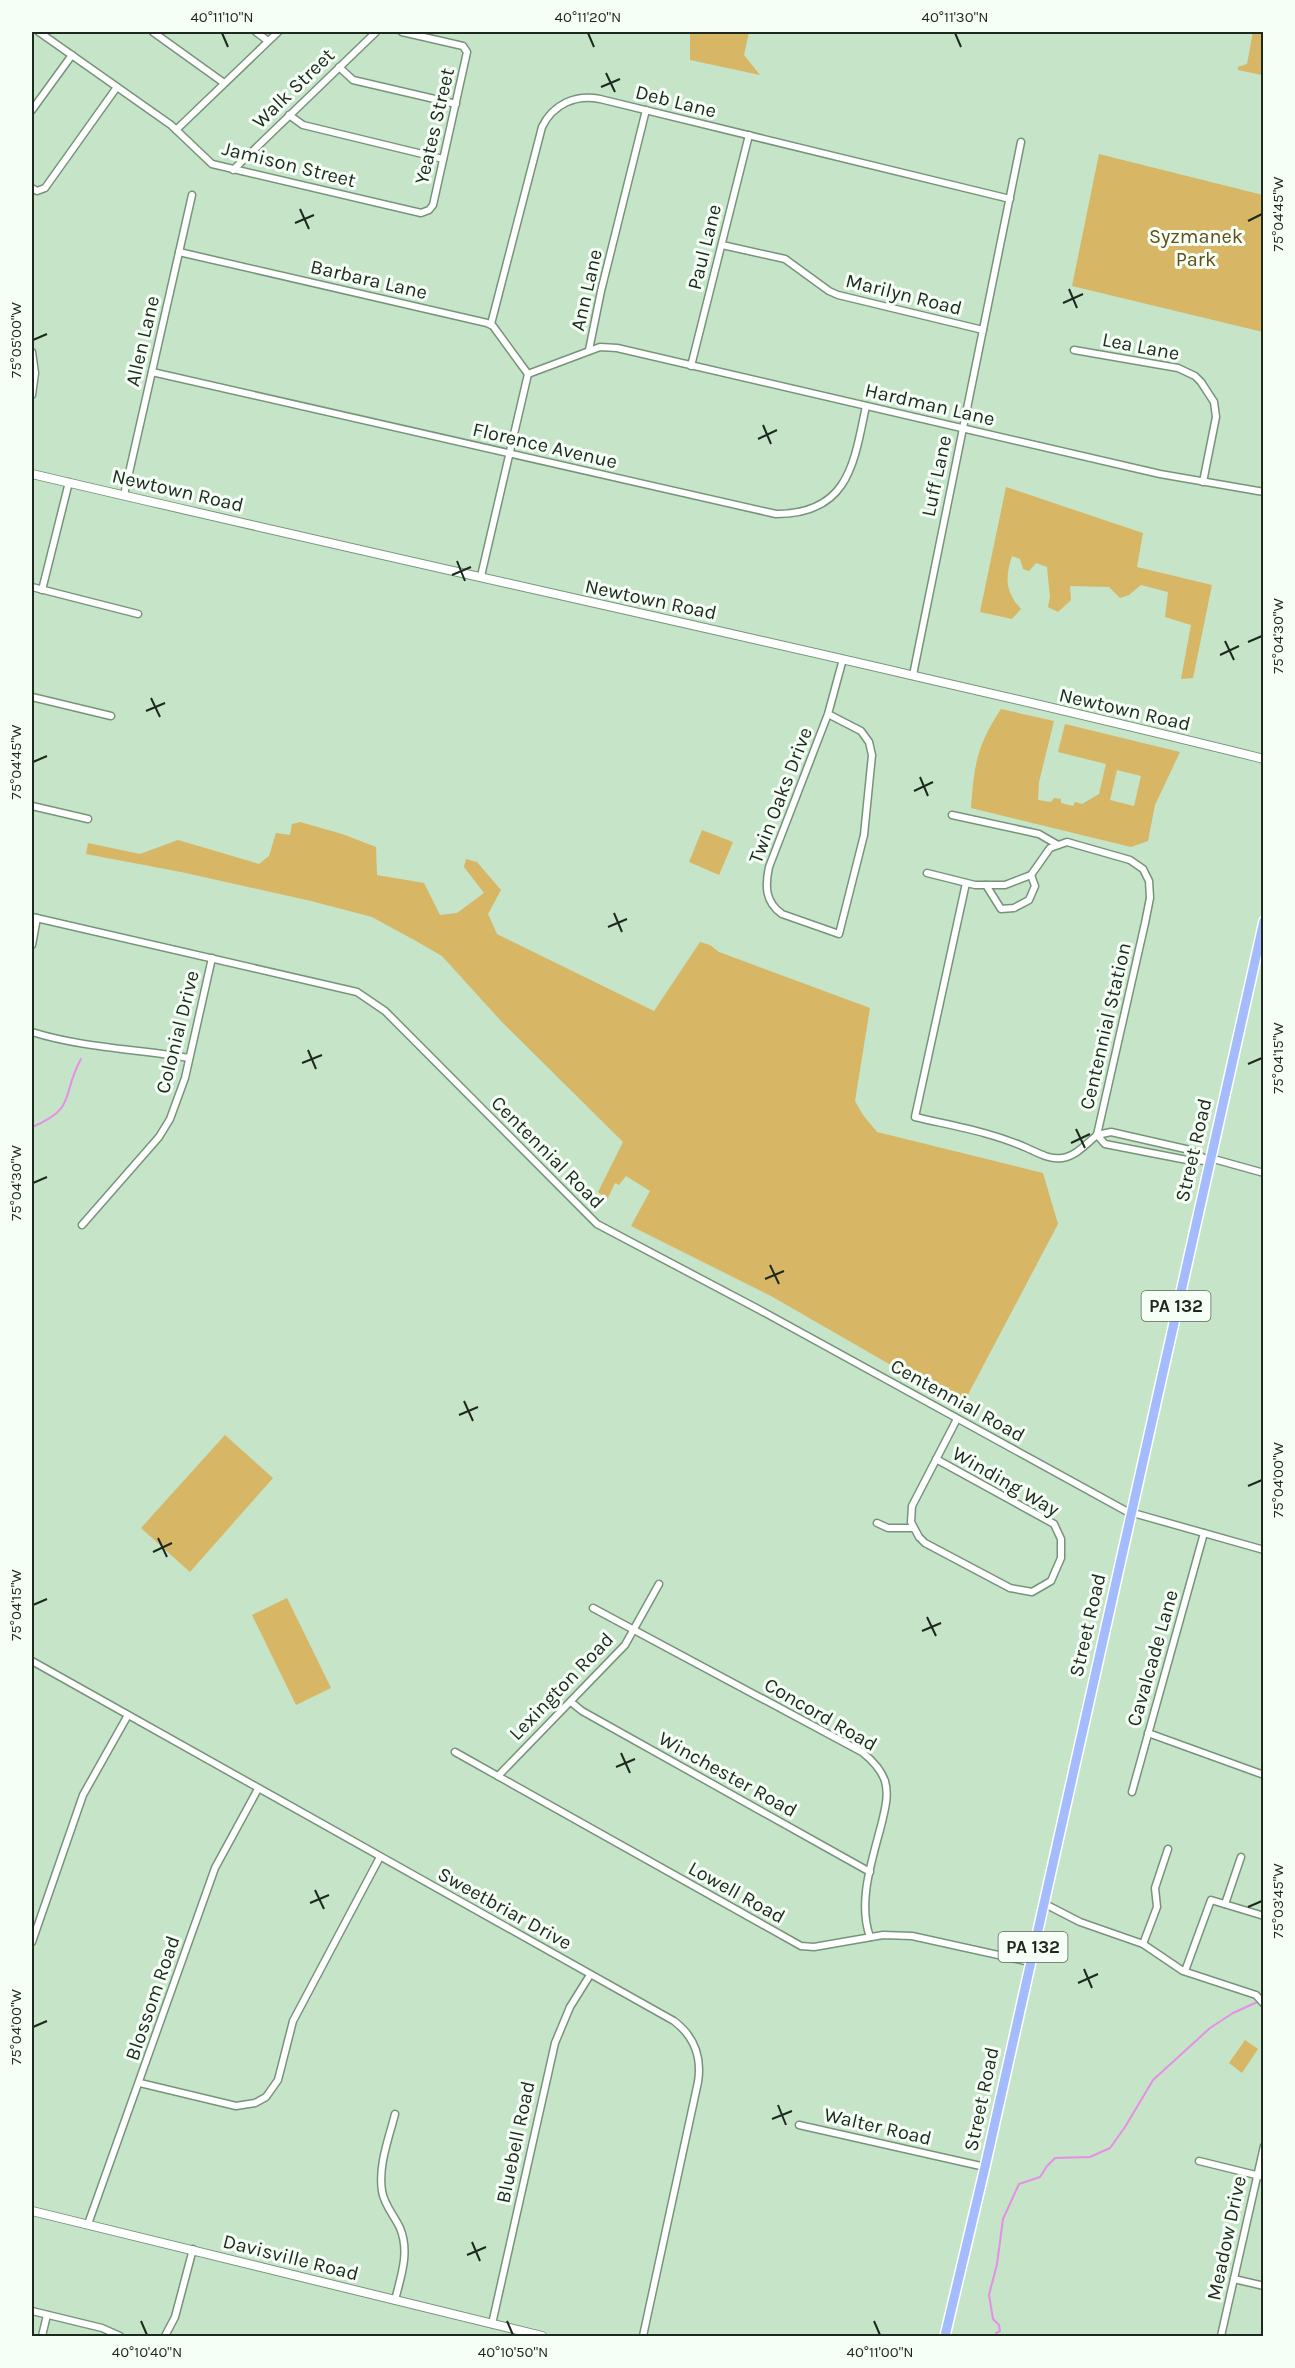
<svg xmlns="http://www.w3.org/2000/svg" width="1295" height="2368" font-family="Karla,sans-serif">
  <rect width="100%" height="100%" fill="#c5e4c8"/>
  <g fill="#d7b665" fill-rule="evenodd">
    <polygon points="690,32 749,32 744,55 760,75 690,60"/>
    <polygon points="1253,32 1263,32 1262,75 1238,70 1238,67 1247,64"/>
    <polygon points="1099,154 1263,195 1263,332 1072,286"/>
    <path d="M1006,487L1143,533L1137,567L1212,585L1193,678L1181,679L1191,625L1165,617L1168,592L1141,585L1129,595L1120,598L1109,587L1070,586L1071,600L1058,612L1048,607L1050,597L1047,567L1036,563L1029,571L1023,569L1020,559L1012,556C1005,578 1005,591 1021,609L1012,619L980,612Z"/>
    <path d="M1001,709L1054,721L1039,782L1038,800L1051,802L1054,798L1061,799V803L1073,806L1075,802L1082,804L1099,794L1106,764L1058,752L1065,724L1180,752L1155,805L1148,841L1131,847L971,808C974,765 977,745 1001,709ZM1117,770L1141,776L1134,806L1110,800Z"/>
    <polygon points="300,822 342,834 376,847 377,875 424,883 440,915 457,913 484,893 464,867 466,859 477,862 501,890 488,914 497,934 654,1011 700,942 710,945 719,952 870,1008 855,1101 863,1115 877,1132 1043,1173 1058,1224 962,1406 771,1296 631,1226 650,1191 626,1176 619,1185 615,1183 607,1200 598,1192 623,1142 501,1021 442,956 416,941 372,917 311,901 181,872 86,854 88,843 140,854 178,840 259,864 269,856 276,833 290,835 292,824"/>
    <polygon points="702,830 733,842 719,875 689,862"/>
    <polygon points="225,1435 273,1478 190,1572 141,1528"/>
    <polygon points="287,1598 331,1688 296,1705 252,1615"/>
    <polygon points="1245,2040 1258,2049 1242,2073 1229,2063"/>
  </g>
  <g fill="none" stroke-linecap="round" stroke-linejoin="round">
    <g stroke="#e78fe6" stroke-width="2">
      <path d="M32,1127C78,1108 61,1094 81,1059"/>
      <polyline points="996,2333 1000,2331 999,2325 993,2319 989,2295 997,2264 1003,2219 1019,2184 1040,2177 1047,2166 1055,2158 1090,2157 1110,2148 1125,2127 1153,2080 1210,2028 1233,2013 1264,1999"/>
    </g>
    <g stroke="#77947a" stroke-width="9">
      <g id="minor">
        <polyline points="39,32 171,125 212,164 421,213 429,210 433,205 467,52 463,46 402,32"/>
        <polyline points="153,32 224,83"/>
        <polyline points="256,32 268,41"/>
        <polyline points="339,67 353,80 456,104"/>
        <polyline points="32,110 72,55"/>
        <polyline points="289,115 303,125 443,159"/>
        <polyline points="176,130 278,32"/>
        <polyline points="233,170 376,32"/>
        <polyline points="32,188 37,191 45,188 117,87"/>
        <polyline points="722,245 785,259 829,291 838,295 983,330"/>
        <polyline points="179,252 487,323 493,326 528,374"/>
        <path d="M491,324L542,127C553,104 576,94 600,99L1010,199"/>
        <polyline points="589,350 601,291 646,110"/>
        <polyline points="1074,350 1178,368 1195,376 1201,382 1214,402 1216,417 1203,482"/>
        <polyline points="32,352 35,373 32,395"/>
        <polyline points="691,366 749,135"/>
        <path d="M152,372L776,514C849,514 854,463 866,406"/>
        <polyline points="528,374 600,347 617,348 1160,474 1264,492"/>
        <polyline points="124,495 192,195"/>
        <polyline points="481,576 528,374"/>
        <polyline points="32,587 138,614"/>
        <polyline points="42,590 69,482"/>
        <polyline points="913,675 1021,142"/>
        <polyline points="32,697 111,716"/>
        <path d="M828,714L861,731L869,742L872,755L864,835L839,934L782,914C765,902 765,886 769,867L828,714L843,659"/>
        <polyline points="32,806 88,819"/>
        <polyline points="952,815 1039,834 1058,845"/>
        <path d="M927,873L975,885H1005L1031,875L1050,848L1067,842L1130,860L1143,869L1149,881L1150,898L1145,923L1097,1135C1086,1144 1076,1156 1062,1158C1050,1160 1038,1153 1027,1148C991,1132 953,1126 915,1117L966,883"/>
        <polyline points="986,885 1001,909 1014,908 1029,900 1035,886 1031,875"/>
        <polyline points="32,917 357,992 385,1011 597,1224 758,1309 1126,1511 1264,1550"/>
        <polyline points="32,945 37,918"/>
        <path d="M32,1032C83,1048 137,1049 189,1058"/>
        <polyline points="1097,1135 1111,1132 1190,1150 1209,1161"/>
        <polyline points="1097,1135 1105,1144 1187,1160 1208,1161"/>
        <polyline points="1210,1158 1264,1173"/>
        <polyline points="82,1225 159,1137 170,1119 185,1078 212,958"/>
        <polyline points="936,1459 1054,1524 1061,1539 1061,1558 1051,1581 1032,1592 1010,1588 925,1543 919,1537 911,1522 912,1506 957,1419"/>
        <polyline points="877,1523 888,1528 913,1528"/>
        <path d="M593,1608L862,1752C872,1760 881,1769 885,1781C889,1795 885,1809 882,1822C873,1858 857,1901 870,1937"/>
        <path d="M32,1661L674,2021C695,2037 702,2057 698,2082L643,2336"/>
        <polyline points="571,1702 582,1711 870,1872"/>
        <polyline points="1148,1733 1264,1775"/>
        <polyline points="455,1752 801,1946 814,1947 883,1935 912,1936 1030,1962"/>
        <polyline points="498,1776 625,1645 659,1584"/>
        <polyline points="1132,1792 1204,1533"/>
        <polyline points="1043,1903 1080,1922 1143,1944 1183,1971 1256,1995 1264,2004"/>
        <polyline points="1225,1904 1241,1857"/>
        <polyline points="32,1942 83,1795 128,1715"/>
        <polyline points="1143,1944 1157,1907 1155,1888 1168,1849"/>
        <polyline points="1185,1971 1211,1900 1264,1916"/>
        <polyline points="140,2083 236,2106 255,2103 266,2097 278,2080 293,2021 380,1857"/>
        <path d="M395,2114C389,2138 378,2165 382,2191C384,2205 394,2215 400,2228C410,2252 401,2276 395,2300"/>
        <polyline points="799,2125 985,2167"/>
        <polyline points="1199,2161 1264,2177"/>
        <polyline points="88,2224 215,1868 258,1789"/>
        <polyline points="1234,2279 1264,2286"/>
        <polyline points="32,2311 102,2328 120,2336"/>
        <polyline points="492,2324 555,2043 570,2007 590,1975"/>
        <polyline points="42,2336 47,2315"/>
        <polyline points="165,2336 175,2317 193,2249"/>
        <polyline points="1221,2336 1264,2146"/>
      </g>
    </g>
    <g stroke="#77947a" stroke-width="10">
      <g id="tertiary">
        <path d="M32,474C442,571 854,658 1264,759"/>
        <polyline points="32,2211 542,2336"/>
      </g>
    </g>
    <g stroke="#fff" stroke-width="12">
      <polyline id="primary" points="945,2336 985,2167 1264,921"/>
    </g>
    <use href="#minor" stroke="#fff" stroke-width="6"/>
    <use href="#tertiary" stroke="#fff" stroke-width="8"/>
    <use href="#primary" stroke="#a4bbfd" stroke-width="9"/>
  </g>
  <path fill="none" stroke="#1d291e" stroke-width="2" d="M222,33L228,47M588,33L594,47M955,33L961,47M606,73L615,92M601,87L620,79M300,209L309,229M1248,221L1262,214M295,223L314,215M1069,289L1077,308M1063,303L1083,294M33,340L47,334M763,425L771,444M758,439L777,430M457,561L465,581M452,575L471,567M1225,641L1234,660M1248,642L1262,636M1220,655L1239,646M151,698L160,717M146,711L165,703M33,762L47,756M920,777L928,796M914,791L933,782M614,913L622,932M608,927L627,919M308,1050L316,1069M302,1063L322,1055M1248,1064L1262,1058M1076,1129L1085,1148M1071,1143L1090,1134M33,1183L47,1177M770,1265L779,1284M765,1279L784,1271M464,1401L473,1421M459,1415L478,1407M1248,1486L1262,1480M158,1538L167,1557M153,1552L172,1543M33,1605L47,1599M927,1617L936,1636M922,1631L941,1623M621,1753L630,1773M616,1767L635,1759M315,1890L324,1909M310,1903L329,1895M1248,1907L1262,1901M1084,1969L1092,1988M1078,1983L1098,1974M33,2027L47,2021M778,2105L786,2125M772,2119L792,2111M472,2242L480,2261M467,2255L486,2247M141,2321L147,2335M507,2321L513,2335M874,2321L880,2335"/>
  <g text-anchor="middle" stroke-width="6" stroke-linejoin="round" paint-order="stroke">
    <g fill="#f5fff6" stroke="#5e695f" stroke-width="1.5">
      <rect x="1141.5" y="1291" width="69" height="30" rx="4.5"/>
      <rect x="998.5" y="1932" width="69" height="30" rx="4.5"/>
    </g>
    <g font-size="18" font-weight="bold" fill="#1d291e">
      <text x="1176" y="1312">PA 132</text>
      <text x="1033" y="1953">PA 132</text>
    </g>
    <g font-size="20" fill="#1d291e" stroke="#f5fff6">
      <text transform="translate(293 88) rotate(-44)" y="7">Walk Street</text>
      <text transform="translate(676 101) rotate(14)" y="7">Deb Lane</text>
      <text transform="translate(434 126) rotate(-77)" y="7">Yeates Street</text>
      <text transform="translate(289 164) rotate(14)" y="7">Jamison Street</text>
      <text transform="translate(704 247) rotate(-76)" y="7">Paul Lane</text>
      <text transform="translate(369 279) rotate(13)" y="7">Barbara Lane</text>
      <text transform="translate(586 290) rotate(-77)" y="7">Ann Lane</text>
      <text transform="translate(904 294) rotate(14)" y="7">Marilyn Road</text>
      <text transform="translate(142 341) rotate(-77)" y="7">Allen Lane</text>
      <text transform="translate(1141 346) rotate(11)" y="7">Lea Lane</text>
      <text transform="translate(930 404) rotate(13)" y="7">Hardman Lane</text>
      <text transform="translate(545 445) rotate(13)" y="7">Florence Avenue</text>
      <text transform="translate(936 476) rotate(-78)" y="7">Luff Lane</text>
      <text transform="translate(178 490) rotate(13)" y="7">Newtown Road</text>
      <text transform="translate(651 599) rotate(12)" y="7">Newtown Road</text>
      <text transform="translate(1125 709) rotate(13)" y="7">Newtown Road</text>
      <text transform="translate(780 795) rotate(-69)" y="7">Twin Oaks Drive</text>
      <text transform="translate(1105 1026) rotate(-77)" y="7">Centennial Station</text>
      <text transform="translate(177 1032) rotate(-76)" y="7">Colonial Drive</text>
      <text transform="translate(1193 1150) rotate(-77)" y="7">Street Road</text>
      <text transform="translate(548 1152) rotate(45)" y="7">Centennial Road</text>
      <text transform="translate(958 1400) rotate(29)" y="7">Centennial Road</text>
      <text transform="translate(1006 1481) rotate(30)" y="7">Winding Way</text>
      <text transform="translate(1087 1625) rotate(-77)" y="7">Street Road</text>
      <text transform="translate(1152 1658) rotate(-74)" y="7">Cavalcade Lane</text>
      <text transform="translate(561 1686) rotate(-46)" y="7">Lexington Road</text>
      <text transform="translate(821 1714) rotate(30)" y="7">Concord Road</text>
      <text transform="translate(728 1774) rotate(29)" y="7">Winchester Road</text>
      <text transform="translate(737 1892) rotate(29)" y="7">Lowell Road</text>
      <text transform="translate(505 1908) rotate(29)" y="7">Sweetbriar Drive</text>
      <text transform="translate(152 1998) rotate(-71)" y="7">Blossom Road</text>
      <text transform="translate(981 2099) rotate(-78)" y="7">Street Road</text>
      <text transform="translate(878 2126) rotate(13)" y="7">Walter Road</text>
      <text transform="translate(515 2142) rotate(-78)" y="7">Bluebell Road</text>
      <text transform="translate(1226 2238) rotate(-78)" y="7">Meadow Drive</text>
      <text transform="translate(291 2257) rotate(14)" y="7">Davisville Road</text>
    </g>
    <g font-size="20" fill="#614d19" stroke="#f5fff6">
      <text x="1196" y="243">Syzmanek<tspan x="1196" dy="23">Park</tspan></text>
    </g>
  </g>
  <rect width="1295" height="2368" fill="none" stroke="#f5fff6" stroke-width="66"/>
  <rect x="33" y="33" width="1229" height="2302" fill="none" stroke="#1d291e" stroke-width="2"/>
  <g font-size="15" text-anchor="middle" fill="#1d291e">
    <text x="222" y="22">40°11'10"N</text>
    <text x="588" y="22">40°11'20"N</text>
    <text x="955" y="22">40°11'30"N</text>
    <text transform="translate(1278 214) rotate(-90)" y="5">75°04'45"W</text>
    <text transform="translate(16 340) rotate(-90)" y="5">75°05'00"W</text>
    <text transform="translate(1278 636) rotate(-90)" y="5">75°04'30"W</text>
    <text transform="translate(16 762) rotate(-90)" y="5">75°04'45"W</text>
    <text transform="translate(1278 1058) rotate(-90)" y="5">75°04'15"W</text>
    <text transform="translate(16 1183) rotate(-90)" y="5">75°04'30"W</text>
    <text transform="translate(1278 1480) rotate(-90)" y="5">75°04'00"W</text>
    <text transform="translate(16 1605) rotate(-90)" y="5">75°04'15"W</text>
    <text transform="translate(1278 1901) rotate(-90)" y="5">75°03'45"W</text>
    <text transform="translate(16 2027) rotate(-90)" y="5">75°04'00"W</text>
    <text x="147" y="2357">40°10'40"N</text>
    <text x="513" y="2357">40°10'50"N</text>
    <text x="880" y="2357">40°11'00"N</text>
  </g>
</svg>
